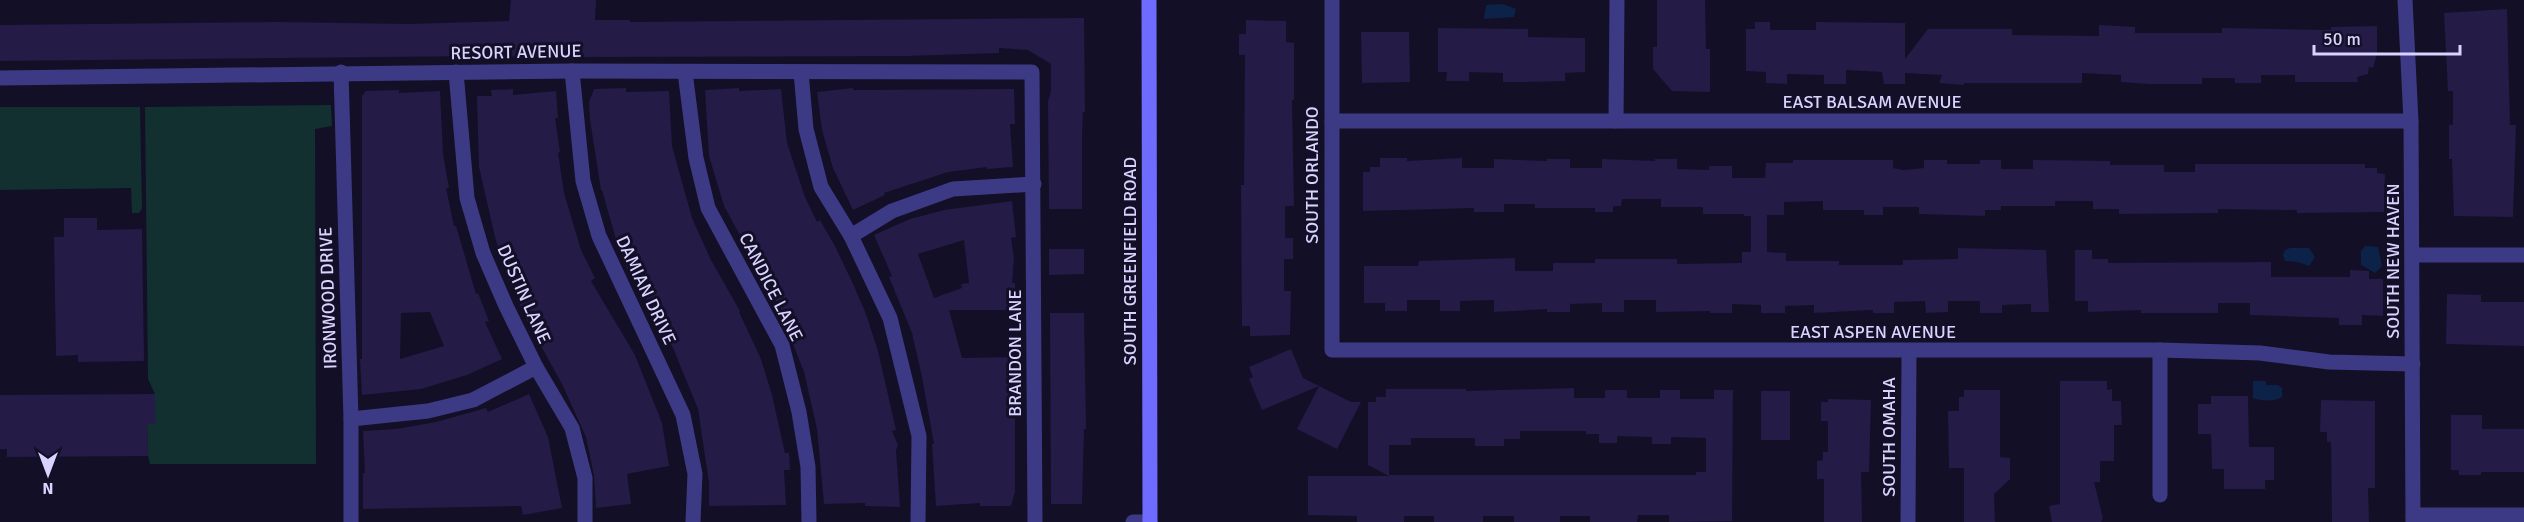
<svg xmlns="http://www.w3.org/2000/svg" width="2524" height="522" font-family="Signika,sans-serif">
  <rect width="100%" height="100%" fill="#130f26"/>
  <g fill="#12302f">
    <polygon points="331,105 332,126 315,129 316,464 150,464 148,456 147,424 155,424 155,394 148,379 145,107"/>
    <polygon points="0,107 140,107 142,209 139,213 132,213 131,188 0,190"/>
  </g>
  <g fill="#0c2248">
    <polygon points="1503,4 1516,9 1514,17 1484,19 1486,5"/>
    <polygon points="2365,246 2378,247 2382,266 2375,273 2361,265 2361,251"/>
    <polygon points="2290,248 2309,248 2315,257 2309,266 2298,262 2285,261 2283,255 2285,250"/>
    <path d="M2253,381H2266V385H2278L2282,388V397C2275,402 2260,401 2253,398Z"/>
  </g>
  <g fill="#241b47" fill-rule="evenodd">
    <polygon points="511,0 596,0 595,20 630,20 630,22 1084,18 1085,112 1083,112 1082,136 1082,209 1049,209 1048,101 1051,91 1051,64 1028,50 999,48 999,53 907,56 579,57 579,54 540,55 540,57 480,56 0,61 0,25 278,22 408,24 509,21"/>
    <polygon points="1657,0 1705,0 1706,49 1710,49 1710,92 1672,91 1653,69 1653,47 1657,47"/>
    <polygon points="2507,9 2510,125 2516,125 2513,217 2454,216 2452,159 2449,159 2449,125 2453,125 2453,91 2448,91 2444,13"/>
    <polygon points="1246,20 1286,21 1286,42 1294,43 1294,100 1292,100 1294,206 1285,206 1285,238 1293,238 1293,259 1284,259 1284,291 1291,291 1290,335 1250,336 1250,326 1242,326 1241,185 1244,185 1245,55 1239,55 1239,34 1246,34"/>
    <polygon points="1755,22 1770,22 1770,30 1816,30 1816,22 1905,23 1905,59 1928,29 2012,29 2012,35 2099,36 2099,25 2135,27 2135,33 2222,33 2222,28 2331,30 2331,27 2377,26 2377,54 2373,68 2369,67 2368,74 2357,77 2358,82 2295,82 2295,75 2261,75 2261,83 2235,83 2235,78 2202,78 2202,84 2148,84 2121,82 2121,75 2082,73 2082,83 1964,83 1964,85 1939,83 1942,75 1905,73 1905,84 1884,84 1882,72 1846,70 1846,84 1824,84 1824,75 1787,74 1787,84 1766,83 1766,72 1746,71 1746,29 1755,29"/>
    <polygon points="1438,28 1528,29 1528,37 1585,38 1585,72 1565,73 1565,81 1526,82 1503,82 1503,73 1469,72 1469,81 1446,81 1447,72 1438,72"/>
    <polygon points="1361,32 1409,32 1410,82 1362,83"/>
    <polygon points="626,88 626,92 669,91 672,146 692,218 711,260 740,311 739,312 761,359 772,395 785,453 789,453 790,470 784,470 786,505 709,506 709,483 698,409 673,348 634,277 631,278 617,243 602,190 601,190 590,120 589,102 594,89"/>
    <polygon points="739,88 739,91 781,89 787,143 805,197 817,222 820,220 835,246 853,284 866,314 878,351 896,430 892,431 898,445 896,450 900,507 865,506 865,503 824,504 817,429 804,372 776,301 724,206 709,156 705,90"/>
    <polygon points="853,88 853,90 1014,89 1015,124 1010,124 1013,167 987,169 987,167 948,172 884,193 885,195 853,210 833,168 822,130 817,92"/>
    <polygon points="513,89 513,95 556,91 558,118 555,118 560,152 558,153 564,193 581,250 595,278 591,281 635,355 662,423 669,466 627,474 631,504 596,508 594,476 586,437 562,384 526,319 505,270 495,237 479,167 477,96 492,96 491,90"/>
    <path d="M399,90V93L440,91L443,154L449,188H446L454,226H456L476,294L478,293L489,321L485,322L502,359L467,375L421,389L362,395L360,359H362V96L366,91ZM430,312L444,346L400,359L401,313Z"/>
    <polygon points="1380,158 1407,158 1407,161 1462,158 1462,168 1494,168 1494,159 1547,161 1547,159 1570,159 1570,168 1602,168 1602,159 1655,161 1655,159 1677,159 1677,169 1709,170 1709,166 1732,166 1732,178 1765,178 1766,163 1793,163 1793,160 1893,160 1893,168 1904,170 1924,168 1924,160 1947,160 1947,164 1980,164 1980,160 2001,160 2001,169 2033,169 2033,160 2110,161 2110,165 2164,165 2164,172 2195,172 2195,164 2365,164 2365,168 2377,168 2377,173 2385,174 2384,212 2297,213 2297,210 2218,209 2218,213 2119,214 2119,209 2093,209 2093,201 2055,201 2055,206 2001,206 2001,210 1985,210 1985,216 1919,214 1919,207 1883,207 1883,215 1864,215 1864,210 1823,210 1823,201 1784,202 1784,215 1767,215 1767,252 1786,253 1786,261 1839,261 1839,265 1903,265 1903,260 1958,259 1958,248 2046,250 2049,312 2031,312 2031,304 2002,305 2002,313 1980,313 1980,301 1948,301 1948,312 1926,313 1925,301 1894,302 1894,313 1873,313 1873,310 1814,313 1814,305 1785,306 1785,313 1761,313 1761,305 1732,304 1732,313 1710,313 1710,311 1656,312 1656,300 1624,300 1624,312 1602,312 1602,303 1570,304 1570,312 1547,312 1547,309 1494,312 1494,300 1460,301 1460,311 1440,311 1440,300 1407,300 1407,311 1385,311 1385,303 1364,303 1364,266 1418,266 1419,261 1515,258 1515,271 1553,271 1553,263 1595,263 1595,259 1677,259 1677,264 1742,263 1742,252 1751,252 1751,216 1744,216 1744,214 1703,214 1703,207 1661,207 1661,199 1622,199 1621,206 1613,206 1613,212 1595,212 1595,208 1535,208 1535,204 1504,204 1504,212 1474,212 1474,208 1363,211 1363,172 1370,172 1370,167 1380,167"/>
    <path d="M1012,201L1016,237L1011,238L1014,258L1012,283H1015V310H949L962,358L1015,357V492L1011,506H980V503L936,506L932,444H934L922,377L912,333L889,277L892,276L874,235L910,219L944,210ZM964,240L969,283L961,284L962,288L934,298L918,254Z"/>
    <polygon points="64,218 97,218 97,230 142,229 144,361 78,362 78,355 56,356 54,237 64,237"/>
    <polygon points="1049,249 1084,249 1084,274 1049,275"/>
    <polygon points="2075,250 2092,250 2092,259 2108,259 2108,263 2271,262 2271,277 2350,277 2350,270 2369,271 2369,279 2383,279 2383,316 2362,315 2362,325 2339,325 2339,318 2250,315 2250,303 2218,303 2218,313 2141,313 2141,310 2088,312 2088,301 2075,301"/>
    <polygon points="2447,294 2481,295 2481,302 2524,302 2524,346 2446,344"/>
    <polygon points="1050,313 1084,313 1086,429 1084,429 1082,504 1051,504"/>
    <polygon points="1291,349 1303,378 1351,402 1361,402 1337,449 1297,429 1319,386 1262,410 1249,379 1253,377 1249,367"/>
    <polygon points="2060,381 2107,381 2107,390 2112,389 2112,401 2121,401 2122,425 2114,425 2114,461 2100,461 2100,482 2094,482 2103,518 2101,522 2052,522 2049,506 2060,504"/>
    <path d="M1574,388V398H1605V390H1627V398H1660V390H1680V399H1714V390H1733L1732,521L1669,522V515H1638L1637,522H1590V516H1560V522H1514V516H1483V522H1434V516H1404V522H1357V516L1308,515V476H1389L1368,465V402H1376V397H1386V389H1466V391ZM1520,431H1586V434H1599V443H1617V436L1652,437V444H1671V437L1706,438V472H1696V475H1389V445H1411V438H1475V446H1504V439H1520Z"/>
    <polygon points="1964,390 2000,390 2000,457 2010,458 2010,479 1994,494 1995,522 1964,522 1964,468 1949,468 1948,411 1959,411 1959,397 1964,397"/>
    <rect x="1761" y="391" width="29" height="49"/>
    <polygon points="155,394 155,424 147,424 148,456 7,457 7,449 0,449 0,395"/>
    <polygon points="529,394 548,437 562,508 523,515 521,506 363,509 363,473 365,473 363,431 396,429 436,422 486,408 488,412"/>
    <polygon points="2211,396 2248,396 2249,447 2274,447 2274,480 2265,480 2265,489 2224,489 2224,469 2212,469 2211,434 2198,434 2198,404 2211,404"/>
    <polygon points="1828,399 1871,400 1869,472 1861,472 1862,522 1824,522 1824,479 1817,479 1817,461 1823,460 1823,452 1828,452 1828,421 1821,421 1821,402 1828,402"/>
    <polygon points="2321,400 2375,401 2375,488 2368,488 2369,522 2332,522 2331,442 2327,442 2327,432 2320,432"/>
    <polygon points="2451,415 2482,415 2482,429 2524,429 2524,472 2481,472 2481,475 2459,475 2459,470 2451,470"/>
  </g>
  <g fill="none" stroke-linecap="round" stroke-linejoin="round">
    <g stroke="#3d3a85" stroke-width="15">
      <polyline points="1332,0 1332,350 2160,350 2260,353 2329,362 2413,364"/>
      <polyline points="2405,0 2411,121 2413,522"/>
      <polyline points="572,71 583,181 599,236 683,415 695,474 693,522"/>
      <polyline points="341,72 351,419 351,522"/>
      <polyline points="456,72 467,198 483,253 506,306 536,367 572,428 585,478 585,522"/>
      <polyline points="685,72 696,158 708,208 782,345 799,412 808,467 809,522"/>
      <polyline points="801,72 806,129 821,187 851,236 890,318 919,436 918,522"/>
      <polyline points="0,78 572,71 1032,72 1035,522"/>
      <polyline points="1332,121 2411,121"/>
      <polyline points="1616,121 1617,0"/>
      <polyline points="851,236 892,211 953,189 1034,184"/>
      <polyline points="2413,255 2524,255"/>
      <polyline points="351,419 428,411 473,400 536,367"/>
      <polyline points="2160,495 2160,350"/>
      <polyline points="2413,515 2524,515"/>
      <polyline points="1133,522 1150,522"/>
      <polyline points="1908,522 1909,352"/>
    </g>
    <polyline stroke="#6f6bff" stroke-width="15" points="1149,0 1150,522"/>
  </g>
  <g text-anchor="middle" stroke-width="6" stroke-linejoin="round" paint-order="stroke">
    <g font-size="18" fill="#d9d4ff" stroke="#130f26">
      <text transform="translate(516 52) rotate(-1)" y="6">RESORT AVENUE</text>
      <text x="1872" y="108">EAST BALSAM AVENUE</text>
      <text transform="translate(1312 175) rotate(-90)" y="6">SOUTH ORLANDO</text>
      <text transform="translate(1130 261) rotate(-90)" y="6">SOUTH GREENFIELD ROAD</text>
      <text transform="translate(2393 261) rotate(-90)" y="6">SOUTH NEW HAVEN</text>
      <text transform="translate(771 287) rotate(63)" y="6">CANDICE LANE</text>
      <text transform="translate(646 290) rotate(65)" y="6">DAMIAN DRIVE</text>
      <text transform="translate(524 294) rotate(66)" y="6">DUSTIN LANE</text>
      <text transform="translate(328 298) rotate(-92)" y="6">IRONWOOD DRIVE</text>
      <text x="1873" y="338">EAST ASPEN AVENUE</text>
      <text transform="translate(1015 353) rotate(-90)" y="6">BRANDON LANE</text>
      <text transform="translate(1889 437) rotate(-90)" y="6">SOUTH OMAHA</text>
    </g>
  </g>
  <g transform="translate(48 474) rotate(180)" stroke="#130f26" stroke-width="4.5" paint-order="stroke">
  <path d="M0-4.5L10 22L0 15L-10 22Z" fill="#d9d4ff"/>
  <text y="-9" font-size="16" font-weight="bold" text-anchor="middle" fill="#d9d4ff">N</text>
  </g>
  <path d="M2314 45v9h146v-9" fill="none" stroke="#d9d4ff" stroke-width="3"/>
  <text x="2323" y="45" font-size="18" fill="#d9d4ff" stroke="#130f26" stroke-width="4.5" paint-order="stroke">50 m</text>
</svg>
